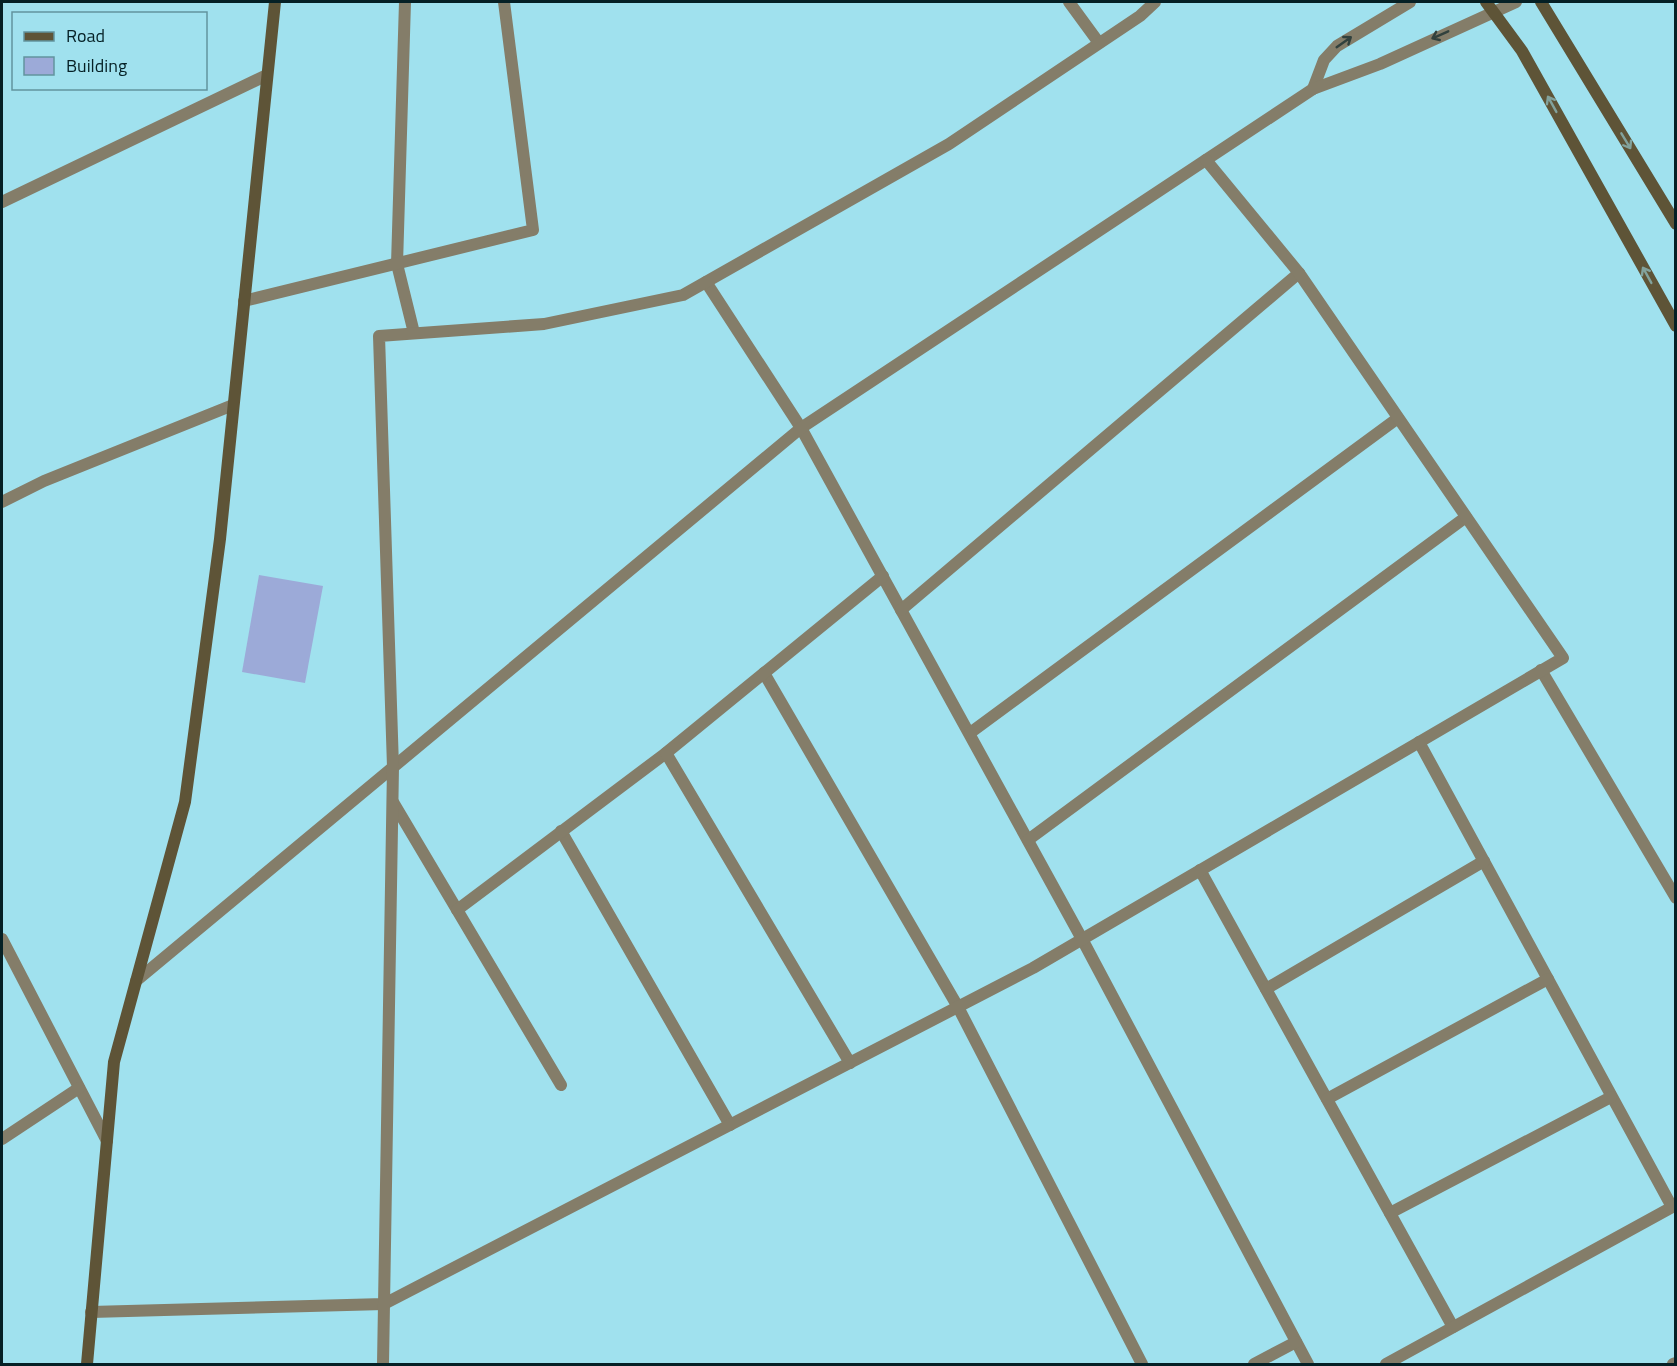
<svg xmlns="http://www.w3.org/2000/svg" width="1677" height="1366" font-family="'Titillium Web',sans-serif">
  <rect width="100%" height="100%" fill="#a0e1ee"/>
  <polygon fill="#9caad8" points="259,575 323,586 305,683 242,672"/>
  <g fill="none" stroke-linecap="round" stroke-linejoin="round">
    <g stroke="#847d69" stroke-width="12">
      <polyline points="405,2 397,264 414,333"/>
      <polyline points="1069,2 1099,43"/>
      <polyline points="1313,89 1324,60 1337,46 1410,2"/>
      <polyline points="2,202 267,75"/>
      <polyline points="706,282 801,428 1082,939 1308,1364"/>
      <polyline points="244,301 533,230 504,2"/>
      <polyline points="2,502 44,481 233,405"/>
      <polyline points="901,610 1299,273"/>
      <polyline points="1541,670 1676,898"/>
      <polyline points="764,673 958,1007 1142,1364"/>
      <polyline points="970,733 1398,418"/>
      <polyline points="1419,742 1672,1207"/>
      <polyline points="393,802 561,1085"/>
      <polyline points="561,831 730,1125"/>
      <polyline points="1028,840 1466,517"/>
      <polyline points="1200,870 1453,1327"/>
      <polyline points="457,910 666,753"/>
      <polyline points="2,939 107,1141"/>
      <polyline points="136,981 801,428 1313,89 1380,64 1516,2"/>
      <polyline points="1266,989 1484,861"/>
      <polyline points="850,1063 666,753 883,576"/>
      <polyline points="1327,1099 1548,979"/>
      <polyline points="2,1139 79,1088"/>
      <polyline points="1390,1213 1611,1097"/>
      <polyline points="91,1312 384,1304 1033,968 1563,658 1299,273 1206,160"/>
      <polyline points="383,1364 393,767 379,336 544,324 683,295 949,144 1140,16 1155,2"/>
      <polyline points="1254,1364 1296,1342"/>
      <polyline points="1386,1364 1676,1205"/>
      <polyline points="1673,1364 1676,1363"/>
    </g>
    <g stroke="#5e5437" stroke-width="12">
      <polyline points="1486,2 1522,51 1676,326"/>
      <polyline points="1541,2 1676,224"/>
      <polyline points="87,1364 114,1062 185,802 220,539 275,2"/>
    </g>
  </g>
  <defs><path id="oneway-shaft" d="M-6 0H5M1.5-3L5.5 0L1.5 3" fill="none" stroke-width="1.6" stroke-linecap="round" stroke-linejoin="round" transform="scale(1.5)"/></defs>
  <g stroke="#31413d">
    <use href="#oneway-shaft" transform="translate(1440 35) rotate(156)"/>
    <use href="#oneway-shaft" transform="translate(1344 42) rotate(-35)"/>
  </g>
  <g stroke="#82a29c">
    <use href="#oneway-shaft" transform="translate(1552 104) rotate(-119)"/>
    <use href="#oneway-shaft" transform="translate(1626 141) rotate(59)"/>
    <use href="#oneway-shaft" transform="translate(1647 275) rotate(-119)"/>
  </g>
  <rect width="1677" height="1366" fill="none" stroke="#052025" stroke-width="6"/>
  <rect x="12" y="12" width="195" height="78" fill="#a0e1ee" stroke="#62949e" stroke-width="1.5"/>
  <rect x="24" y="32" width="30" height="9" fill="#5e5437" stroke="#62949e" stroke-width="1.5"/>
  <text x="66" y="42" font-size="18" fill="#052025">Road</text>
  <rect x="24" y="57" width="30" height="18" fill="#9caad8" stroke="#62949e" stroke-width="1.5"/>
  <text x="66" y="72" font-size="18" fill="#052025">Building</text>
</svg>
